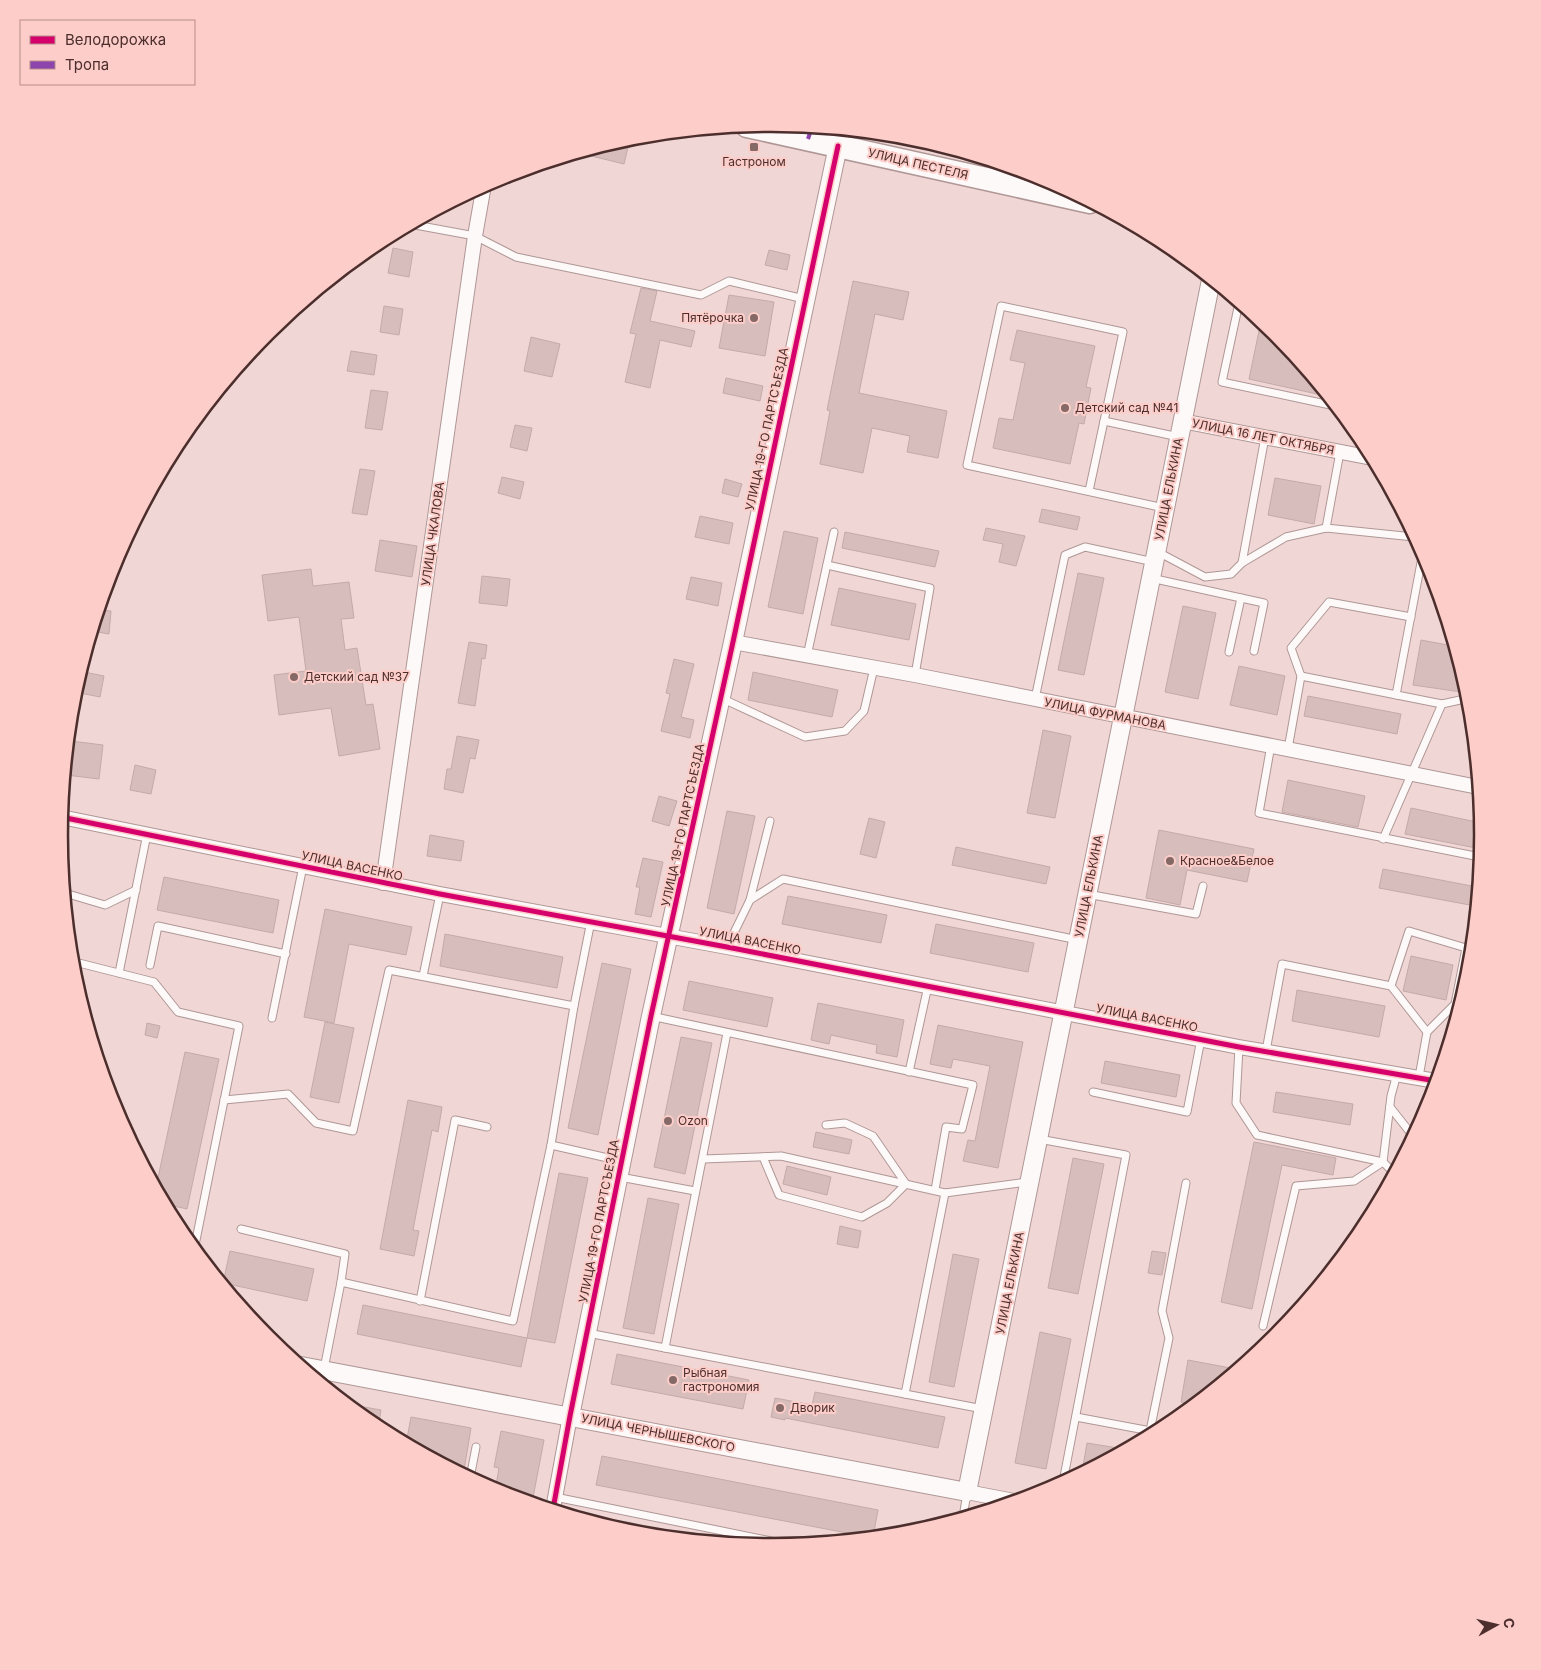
<svg xmlns="http://www.w3.org/2000/svg" width="1541" height="1670" font-family="Inter,sans-serif">
  <rect width="100%" height="100%" fill="#f0d7d5"/>
  <g fill="#d7bebc" stroke="#c4abaa">
    <polygon points="619,141 629,143 624,164 579,153"/>
    <polygon points="393,248 413,252 409,277 388,273"/>
    <polygon points="769,250 790,255 787,270 765,265"/>
    <polygon points="853,281 909,292 903,320 875,314 859,393 947,411 938,458 907,452 910,436 872,428 863,473 820,464 830,411 827,410"/>
    <polygon points="641,288 657,291 650,321 695,331 691,347 660,340 650,388 625,382 636,334 630,333"/>
    <polygon points="729,295 774,302 765,356 719,348"/>
    <polygon points="384,306 403,309 399,335 380,332"/>
    <polygon points="1260,326 1269,328 1274,332 1326,396 1249,379"/>
    <polygon points="1017,330 1095,346 1086,387 1091,388 1084,424 1079,423 1070,464 993,448 999,418 1013,420 1025,363 1010,360"/>
    <polygon points="531,337 560,344 552,377 524,371"/>
    <polygon points="351,351 377,355 374,375 347,371"/>
    <polygon points="726,378 763,386 760,401 723,393"/>
    <polygon points="371,390 388,392 382,430 365,428"/>
    <polygon points="515,425 532,428 527,451 510,447"/>
    <polygon points="360,469 375,471 367,515 352,513"/>
    <polygon points="502,477 524,482 520,499 498,493"/>
    <polygon points="1275,478 1321,486 1314,524 1268,515"/>
    <polygon points="725,479 742,484 738,497 722,493"/>
    <polygon points="1042,509 1080,517 1077,530 1039,522"/>
    <polygon points="700,516 733,523 729,544 695,537"/>
    <polygon points="986,528 1025,536 1016,566 999,562 1003,544 983,540"/>
    <polygon points="784,531 818,538 803,614 768,607"/>
    <polygon points="845,532 939,551 935,567 842,548"/>
    <polygon points="380,540 417,546 412,577 375,571"/>
    <polygon points="311,569 313,586 349,582 354,618 341,619 345,650 357,648 366,705 373,704 380,749 339,756 331,708 279,715 274,675 306,671 299,617 268,621 262,575"/>
    <polygon points="1078,573 1104,578 1084,675 1058,670"/>
    <polygon points="482,576 510,579 507,606 479,603"/>
    <polygon points="691,577 722,583 718,606 686,599"/>
    <polygon points="839,588 916,604 909,640 831,625"/>
    <polygon points="1183,606 1216,613 1198,699 1165,692"/>
    <polygon points="99,610 111,611 109,634 92,631"/>
    <polygon points="1421,640 1453,646 1468,693 1413,685"/>
    <polygon points="469,642 487,645 485,659 482,658 475,706 458,703"/>
    <polygon points="674,659 694,664 681,717 694,720 690,738 661,731 670,694 666,693"/>
    <polygon points="1239,666 1285,676 1277,715 1230,705"/>
    <polygon points="84,672 104,676 100,697 80,693"/>
    <polygon points="753,672 838,690 832,717 748,700"/>
    <polygon points="1308,696 1401,714 1397,734 1304,716"/>
    <polygon points="1043,730 1071,736 1055,818 1027,813"/>
    <polygon points="457,736 479,740 475,759 470,758 463,793 444,789 447,769 451,769"/>
    <polygon points="71,741 103,745 99,779 66,775"/>
    <polygon points="135,765 156,770 151,794 130,790"/>
    <polygon points="1288,780 1365,796 1358,827 1282,812"/>
    <polygon points="659,796 677,801 669,826 652,821"/>
    <polygon points="1411,808 1481,823 1482,835 1481,849 1405,834"/>
    <polygon points="727,811 755,816 734,914 707,908"/>
    <polygon points="869,818 885,822 876,858 860,854"/>
    <polygon points="1159,830 1254,849 1247,882 1187,870 1180,905 1146,898"/>
    <polygon points="430,835 464,841 461,861 427,856"/>
    <polygon points="956,847 1050,867 1046,884 952,865"/>
    <polygon points="643,858 663,862 651,917 635,914 640,887 636,887"/>
    <polygon points="1383,869 1477,887 1475,906 1379,888"/>
    <polygon points="164,877 279,900 273,933 157,910"/>
    <polygon points="788,896 887,915 881,943 782,924"/>
    <polygon points="325,909 412,927 406,955 349,944 334,1023 304,1017"/>
    <polygon points="936,924 1034,943 1028,972 930,953"/>
    <polygon points="445,934 563,957 557,988 440,966"/>
    <polygon points="1411,956 1453,965 1446,1000 1403,991"/>
    <polygon points="602,963 631,969 598,1135 568,1128"/>
    <polygon points="689,981 773,998 767,1027 683,1010"/>
    <polygon points="1297,990 1385,1006 1379,1037 1292,1021"/>
    <polygon points="818,1003 904,1020 897,1057 876,1053 877,1045 831,1035 829,1044 811,1040"/>
    <polygon points="325,1022 354,1028 339,1103 310,1097"/>
    <polygon points="147,1023 160,1026 157,1038 145,1035"/>
    <polygon points="938,1025 1023,1042 998,1168 963,1161 968,1140 975,1141 990,1066 953,1059 951,1068 930,1064"/>
    <polygon points="681,1037 712,1043 685,1174 654,1167"/>
    <polygon points="185,1052 219,1059 187,1209 165,1204 156,1187"/>
    <polygon points="1105,1061 1180,1075 1176,1097 1101,1083"/>
    <polygon points="1276,1092 1353,1104 1350,1125 1273,1112"/>
    <polygon points="408,1100 442,1107 438,1132 432,1130 413,1230 419,1231 414,1256 380,1249"/>
    <polygon points="816,1132 852,1140 849,1154 813,1147"/>
    <polygon points="1254,1142 1336,1158 1333,1175 1282,1165 1252,1309 1221,1302"/>
    <polygon points="1073,1158 1104,1164 1078,1294 1048,1288"/>
    <polygon points="787,1166 831,1177 827,1195 783,1184"/>
    <polygon points="559,1173 588,1178 555,1343 527,1338"/>
    <polygon points="648,1198 679,1204 654,1334 623,1328"/>
    <polygon points="840,1226 861,1231 858,1248 837,1244"/>
    <polygon points="230,1251 314,1269 307,1301 223,1283"/>
    <polygon points="1152,1251 1166,1253 1162,1275 1148,1273"/>
    <polygon points="953,1254 979,1259 954,1387 929,1382"/>
    <polygon points="363,1305 527,1338 521,1367 357,1334"/>
    <polygon points="1040,1332 1071,1339 1046,1469 1015,1463"/>
    <polygon points="617,1354 749,1380 743,1409 611,1384"/>
    <polygon points="1188,1360 1236,1369 1193,1404 1181,1402"/>
    <polygon points="815,1392 945,1417 938,1448 785,1418 785,1420 771,1417 775,1398 812,1405"/>
    <polygon points="347,1404 381,1410 378,1428 375,1427"/>
    <polygon points="411,1417 471,1428 464,1470 451,1468 406,1444"/>
    <polygon points="501,1431 544,1440 532,1503 495,1491 499,1468 494,1467"/>
    <polygon points="1087,1443 1124,1449 1082,1472"/>
    <polygon points="602,1456 878,1510 873,1537 868,1537 596,1485"/>
  </g>
  <g fill="none" stroke-linecap="round" stroke-linejoin="round">
    <g stroke="#af9796" stroke-width="9">
      <g id="service">
        <polyline points="410,224 475,236 516,257 701,295 729,281 804,299"/>
        <polyline points="1239,303 1222,382 1335,406"/>
        <polyline points="1265,437 1242,563 1286,537 1326,528 1414,537"/>
        <polyline points="1089,491 1104,421"/>
        <polyline points="1164,508 967,465 1001,306 1123,332 1104,421 1179,437"/>
        <polyline points="1326,528 1340,452"/>
        <polyline points="1158,552 1205,577 1231,574 1242,563"/>
        <polyline points="827,565 930,588 915,675"/>
        <polyline points="1151,578 1241,598 1229,652"/>
        <polyline points="1241,598 1264,603 1254,651"/>
        <polyline points="807,656 834,532"/>
        <polyline points="1301,676 1291,648 1329,602 1411,617"/>
        <polyline points="1396,695 1423,552"/>
        <polyline points="721,698 805,737 845,731 864,711 874,668"/>
        <polyline points="1035,699 1065,555 1085,547 1154,562"/>
        <polyline points="1271,745 1259,813 1480,857"/>
        <polyline points="1288,749 1301,676 1442,704"/>
        <polyline points="1383,839 1442,704 1469,698"/>
        <polyline points="65,893 68,894 66,905"/>
        <polyline points="68,894 105,905 136,890"/>
        <polyline points="1087,894 1196,914 1203,886"/>
        <polyline points="750,900 770,821"/>
        <polyline points="727,947 750,900 783,879 1078,940"/>
        <polyline points="71,961 154,982 178,1012 239,1026 194,1250"/>
        <polyline points="150,965 158,926 286,954"/>
        <polyline points="119,973 147,834"/>
        <polyline points="423,976 440,894"/>
        <polyline points="1391,986 1409,931 1466,948 1455,1004 1427,1032"/>
        <polyline points="651,1016 973,1085 962,1129 946,1127 935,1190"/>
        <polyline points="272,1018 303,866"/>
        <polyline points="1239,1047 1236,1103 1257,1135 1383,1162 1393,1172"/>
        <polyline points="1266,1051 1282,964 1391,986 1427,1032 1419,1077"/>
        <polyline points="909,1072 928,986"/>
        <polyline points="1093,1092 1187,1112 1201,1039"/>
        <polyline points="224,1100 288,1094 316,1123 353,1131 389,970 574,1006"/>
        <polyline points="1390,1107 1413,1136"/>
        <polyline points="1039,1139 1126,1155 1063,1482"/>
        <polyline points="551,1145 621,1161"/>
        <polyline points="763,1157 779,1195 862,1217 887,1203 906,1184 873,1136 845,1123 826,1125"/>
        <polyline points="703,1159 781,1156 945,1193 1027,1182"/>
        <polyline points="620,1177 695,1191"/>
        <polyline points="241,1229 345,1254 341,1282"/>
        <polyline points="420,1301 455,1120 487,1127"/>
        <polyline points="1263,1326 1296,1186 1354,1181 1383,1162 1391,1096 1397,1074"/>
        <polyline points="588,1333 665,1348 727,1033"/>
        <polyline points="665,1348 905,1394 945,1193"/>
        <polyline points="324,1369 341,1282 513,1321 551,1145 574,1006 591,921"/>
        <polyline points="905,1394 983,1409"/>
        <polyline points="1076,1417 1156,1432"/>
        <polyline points="1150,1431 1169,1338 1162,1311 1186,1183"/>
        <polyline points="470,1478 476,1447"/>
        <polyline points="555,1497 791,1545"/>
        <polyline points="963,1517 967,1493"/>
      </g>
    </g>
    <g stroke="#af9796" stroke-width="16">
      <g id="minor">
        <polyline points="1182,421 1372,458"/>
        <polyline points="733,642 915,675 1478,787"/>
        <polyline points="61,817 440,894 727,947 1239,1047 1436,1081"/>
        <polyline points="383,883 475,236 484,185"/>
        <polyline points="967,1492 1014,1501"/>
        <polyline points="553,1509 570,1416"/>
      </g>
    </g>
    <g stroke="#af9796" stroke-width="20">
      <g id="tertiary">
        <polyline points="301,1366 967,1492 1211,280"/>
        <polyline points="570,1416 651,1016 733,642 838,146"/>
      </g>
    </g>
    <g stroke="#af9796" stroke-width="25">
      <polyline id="primary" points="747,126 1090,202"/>
    </g>
    <use href="#service" stroke="#fdf9f9" stroke-width="7"/>
    <use href="#minor" stroke="#fdf9f9" stroke-width="14"/>
    <use href="#tertiary" stroke="#fdf9f9" stroke-width="18"/>
    <use href="#primary" stroke="#fdf9f9" stroke-width="22"/>
    <polyline stroke="#8e44ad" stroke-width="4" stroke-dasharray="8 4" stroke-linecap="butt" points="808,139 812,127"/>
    <g stroke="#fccdc9" stroke-width="8">
      <g id="cycleway">
        <polyline points="61,817 440,894 727,947 1239,1047 1436,1081"/>
        <polyline points="553,1509 570,1416 651,1016 733,642 838,146"/>
      </g>
    </g>
    <use href="#cycleway" stroke="#d6006c" stroke-width="5"/>
  </g>
  <g fill="#856967" stroke="#fccdc9" stroke-width="2">
    <rect x="749" y="142" width="10" height="10" rx="2.5"/>
    <circle cx="754" cy="318" r="5"/>
    <circle cx="1065" cy="408" r="5"/>
    <circle cx="294" cy="677" r="5"/>
    <circle cx="1170" cy="861" r="5"/>
    <circle cx="668" cy="1121" r="5"/>
    <circle cx="673" cy="1380" r="5"/>
    <circle cx="780" cy="1408" r="5"/>
  </g>
  <g text-anchor="middle" stroke-width="4" stroke-linejoin="round" paint-order="stroke">
    <g font-size="12" fill="#4c2e2c" stroke="#fccdc9" text-anchor="start">
      <text x="754" y="166" text-anchor="middle">Гастроном</text>
      <text x="744" y="322" text-anchor="end">Пятёрочка</text>
      <text x="1075" y="412">Детский сад №41</text>
      <text x="304" y="681">Детский сад №37</text>
      <text x="1180" y="865">Красное&amp;Белое</text>
      <text x="678" y="1125">Ozon</text>
      <text x="683" y="1377">Рыбная<tspan x="683" dy="14">гастрономия</tspan></text>
      <text x="790" y="1412">Дворик</text>
    </g>
    <g font-size="12" fill="#4c2e2c" stroke="#fccdc9">
      <text transform="translate(918 164) rotate(13)" y="4">УЛИЦА ПЕСТЕЛЯ</text>
      <text transform="translate(767 429) rotate(-78)" y="4">УЛИЦА 19-ГО ПАРТСЪЕЗДА</text>
      <text transform="translate(1263 437) rotate(11)" y="4">УЛИЦА 16 ЛЕТ ОКТЯБРЯ</text>
      <text transform="translate(1169 489) rotate(-79)" y="4">УЛИЦА ЕЛЬКИНА</text>
      <text transform="translate(433 534) rotate(-82)" y="4">УЛИЦА ЧКАЛОВА</text>
      <text transform="translate(1105 714) rotate(11)" y="4">УЛИЦА ФУРМАНОВА</text>
      <text transform="translate(683 825) rotate(-78)" y="4">УЛИЦА 19-ГО ПАРТСЪЕЗДА</text>
      <text transform="translate(352 866) rotate(12)" y="4">УЛИЦА ВАСЕНКО</text>
      <text transform="translate(1089 886) rotate(-79)" y="4">УЛИЦА ЕЛЬКИНА</text>
      <text transform="translate(750 941) rotate(11)" y="4">УЛИЦА ВАСЕНКО</text>
      <text transform="translate(1147 1018) rotate(11)" y="4">УЛИЦА ВАСЕНКО</text>
      <text transform="translate(599 1221) rotate(-79)" y="4">УЛИЦА 19-ГО ПАРТСЪЕЗДА</text>
      <text transform="translate(1010 1283) rotate(-79)" y="4">УЛИЦА ЕЛЬКИНА</text>
      <text transform="translate(658 1433) rotate(11)" y="4">УЛИЦА ЧЕРНЫШЕВСКОГО</text>
    </g>
  </g>
  <path d="M0 0H1541V1670H0ZM68 835a703 703 0 1 1 1406 0a703 703 0 1 1-1406 0Z" fill="#fccdc9" fill-rule="evenodd"/>
  <path fill="none" stroke="#4c2e2c" stroke-width="2.5" d="M68 835a703 703 0 1 1 1406 0a703 703 0 1 1-1406 0Z"/>
  <rect x="20" y="20" width="175" height="65" fill="#fccdc9" stroke="#b68d8a"/>
  <rect x="30" y="36" width="25" height="8" fill="#d6006c" stroke="#b68d8a"/>
  <text x="65" y="45" font-size="15" fill="#4c2e2c">Велодорожка</text>
  <rect x="30" y="61" width="25" height="8" fill="#8e44ad" stroke="#b68d8a"/>
  <text x="65" y="70" font-size="15" fill="#4c2e2c">Тропа</text>
  <g transform="translate(1496 1625) rotate(82)" stroke="#fccdc9" stroke-width="4" paint-order="stroke">
  <path d="M0-4L9 19L0 12L-9 19Z" fill="#4c2e2c"/>
  <text y="-8" font-size="14" font-weight="bold" text-anchor="middle" fill="#4c2e2c">С</text>
  </g>
</svg>
